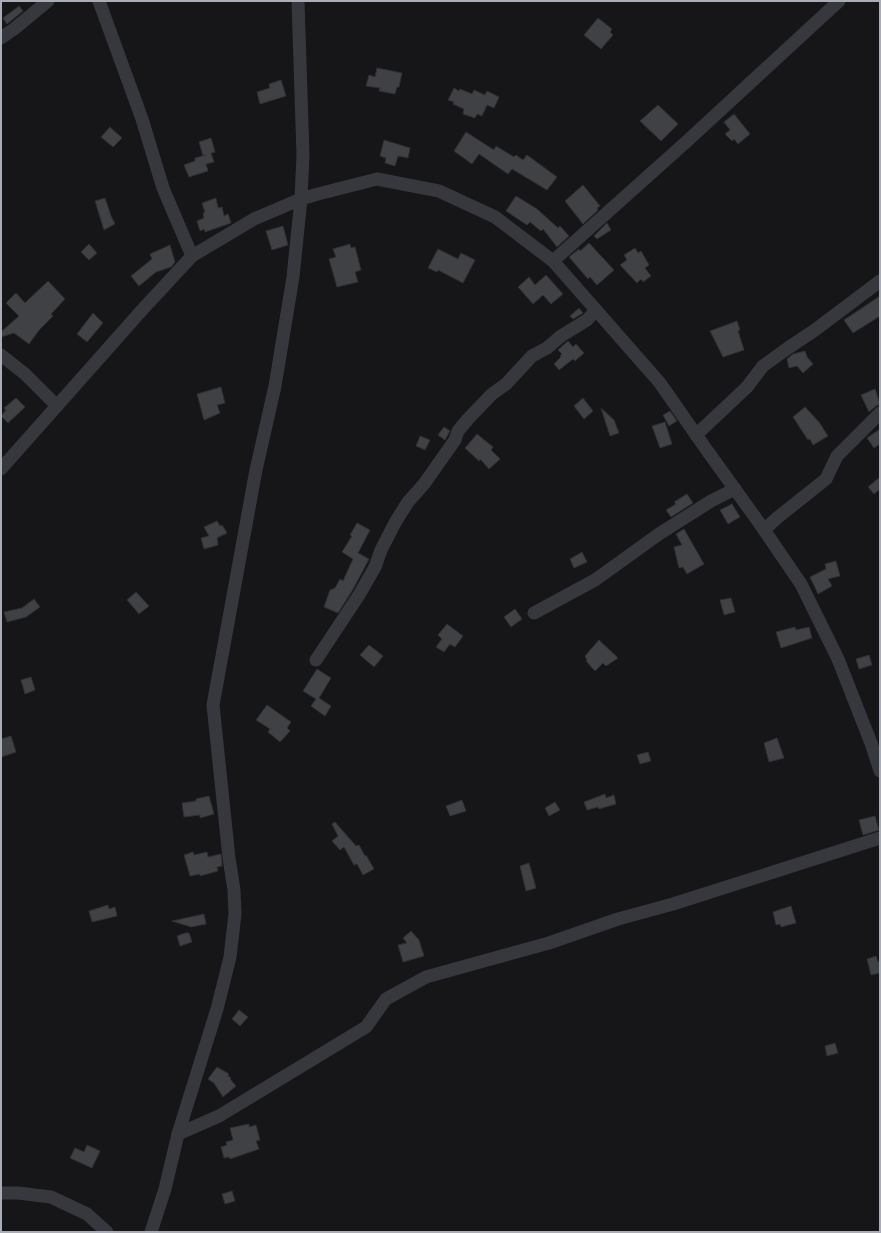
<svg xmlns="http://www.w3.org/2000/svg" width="881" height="1233" font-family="'Public Sans',sans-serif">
  <rect width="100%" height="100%" fill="#161618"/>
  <g fill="#404145" stroke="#303034">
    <polygon points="19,6 23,11 7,24 3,18"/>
    <polygon points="598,18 612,29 610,32 613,35 601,49 584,35"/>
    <polygon points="377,68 402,73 399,87 397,87 395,94 379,91 380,88 366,86 369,75 375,77"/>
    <polygon points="281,80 286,96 260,104 257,92 270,88 269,84"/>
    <polygon points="454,88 459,91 460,89 472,94 474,90 485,95 487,91 499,97 494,108 487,105 482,116 477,114 475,118 463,114 464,109 453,104 454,102 448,100"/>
    <polygon points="658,105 678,124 661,141 640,121"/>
    <polygon points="734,114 750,134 738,144 734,139 732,141 725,134 730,130 724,122"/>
    <polygon points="110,127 122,138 113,147 101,137"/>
    <polygon points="466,132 494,150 496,146 514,157 516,155 523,160 527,155 557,177 547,190 512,169 508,174 479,154 472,164 454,151"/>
    <polygon points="211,138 215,152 211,153 214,162 206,164 208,171 189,177 184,165 195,161 195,158 206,155 203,156 199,142"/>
    <polygon points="384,140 410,148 408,158 398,156 395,166 385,163 386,158 380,156"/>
    <polygon points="583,185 600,206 597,208 598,210 583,224 565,201"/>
    <polygon points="516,196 537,209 558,228 560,226 569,236 557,247 543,229 541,231 530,222 527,225 506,211"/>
    <polygon points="105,198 111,216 115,224 104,230 95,201"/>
    <polygon points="216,198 218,208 222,207 224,216 228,214 231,223 205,232 204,229 200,231 197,221 204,218 203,213 205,212 202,203"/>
    <polygon points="607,223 611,230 597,239 594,236"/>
    <polygon points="283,226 288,245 272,250 266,231"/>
    <polygon points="589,243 614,270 597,285 590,277 588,279 569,257 579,249 580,251"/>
    <polygon points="89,244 97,253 89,260 81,252"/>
    <polygon points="350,244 351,248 355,247 361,270 355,272 358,282 337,287 329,259 336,257 333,249"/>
    <polygon points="170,245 175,262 171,267 156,272 139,286 131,276 152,259 150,254"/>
    <polygon points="635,248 638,253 641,251 649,265 645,268 651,276 643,282 641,279 637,283 620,265 627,260 624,255"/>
    <polygon points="438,249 458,259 461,253 475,260 463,283 438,270 437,272 428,268"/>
    <polygon points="546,275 563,294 551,304 543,295 533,304 518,287 529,277 535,285"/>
    <polygon points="48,281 65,299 51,314 53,316 39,330 29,344 14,333 1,337 1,332 19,316 6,303 16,293 25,303"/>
    <polygon points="880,296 880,316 853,333 844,320"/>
    <polygon points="579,308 583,313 573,319 570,316"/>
    <polygon points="93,313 103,323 87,342 77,334"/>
    <polygon points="737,321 740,330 738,331 744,350 723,357 710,331"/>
    <polygon points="568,341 573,347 576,344 584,353 575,361 573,359 559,370 554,364 561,357 560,356 562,354 558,350"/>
    <polygon points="805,351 807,357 813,364 803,373 797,366 789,368 787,359 793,354"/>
    <polygon points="221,387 225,403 217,405 220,413 204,420 197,394"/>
    <polygon points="875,389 880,404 876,406 869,412 861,395"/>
    <polygon points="16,398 25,407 8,423 1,416 6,410 4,408"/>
    <polygon points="583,398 593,411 584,419 574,406"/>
    <polygon points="805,407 819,422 828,436 813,445 810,439 808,440 793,417"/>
    <polygon points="601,408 614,420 619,433 610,436"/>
    <polygon points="670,411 677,421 669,426 663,415"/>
    <polygon points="665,422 672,444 660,448 652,426"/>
    <polygon points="444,427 450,431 445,440 438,435"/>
    <polygon points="880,429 880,444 874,448 867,438"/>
    <polygon points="477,434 493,447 491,450 500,459 489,469 480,459 479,461 465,448"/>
    <polygon points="420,436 430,440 425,450 416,446"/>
    <polygon points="880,477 880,489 874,494 868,487"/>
    <polygon points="687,494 693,503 671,517 666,510 676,504 674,502"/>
    <polygon points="732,504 740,517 728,524 720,510"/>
    <polygon points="217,521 220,526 222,525 227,533 217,538 218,545 204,549 201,538 209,536 204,527"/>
    <polygon points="357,523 370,530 358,553 369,559 352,591 338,613 324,607 330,590 335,588 340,579 343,581 353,559 342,552 352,536 350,535"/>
    <polygon points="684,529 704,564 687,574 683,567 679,568 674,547 682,545 676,534"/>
    <polygon points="582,552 587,562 574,568 570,559"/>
    <polygon points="836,561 840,576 828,579 832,586 818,594 810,577 826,569 825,564"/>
    <polygon points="136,592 149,606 139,614 127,600"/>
    <polygon points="731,598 735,612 724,615 720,600"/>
    <polygon points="34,599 40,607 26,617 7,622 4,612 22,608"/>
    <polygon points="515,609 522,619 511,627 504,617"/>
    <polygon points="447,624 463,636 455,647 450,644 444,652 436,647 442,639 438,635"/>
    <polygon points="795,627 796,630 809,627 812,638 781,648 776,632"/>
    <polygon points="599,640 618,658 606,666 603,663 595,671 586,661 587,660 585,656"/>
    <polygon points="369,645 383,656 374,667 360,655"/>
    <polygon points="869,655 872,665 859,669 856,659"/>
    <polygon points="317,669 331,678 319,698 331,706 325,716 311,706 316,699 303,691"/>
    <polygon points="31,677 35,690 25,694 21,680"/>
    <polygon points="267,705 291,722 287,728 290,731 280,742 268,732 270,729 256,720"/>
    <polygon points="11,736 16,752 1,757 1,739"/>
    <polygon points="777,738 784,758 769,762 764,743"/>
    <polygon points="648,752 651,761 640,764 637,755"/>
    <polygon points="605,794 606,798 614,795 616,804 599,809 598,807 587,810 584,802"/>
    <polygon points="209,796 214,814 200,818 200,815 184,817 182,803 196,801 196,799"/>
    <polygon points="462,800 466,811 450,816 446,806"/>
    <polygon points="555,802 560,810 549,816 545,808"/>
    <polygon points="875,816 879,830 863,835 859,820"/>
    <polygon points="335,822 356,846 359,845 365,856 366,855 374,869 363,875 357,864 354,865 344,847 340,850 332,841 338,836 332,824"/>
    <polygon points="193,852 194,855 207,852 208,857 221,854 222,866 217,867 218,871 200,876 200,874 190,876 184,855"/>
    <polygon points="529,863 536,888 526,891 520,866"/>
    <polygon points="108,905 109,909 115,907 117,916 92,922 89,911"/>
    <polygon points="791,906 796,923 781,927 780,924 776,925 773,912"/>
    <polygon points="204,914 206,924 191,927 172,921"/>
    <polygon points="411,931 419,940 424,956 403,962 398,945 407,943 403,938"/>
    <polygon points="185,933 189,933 192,942 180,946 177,936"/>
    <polygon points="876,956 878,962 880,962 880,973 871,975 867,959"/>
    <polygon points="239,1010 248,1017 240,1026 232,1019"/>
    <polygon points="835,1043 838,1053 827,1056 825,1046"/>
    <polygon points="217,1067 229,1074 228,1076 231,1078 230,1079 236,1086 223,1097 214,1083 208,1079"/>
    <polygon points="249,1124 249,1127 256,1125 260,1140 256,1141 259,1149 230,1159 229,1157 224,1158 221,1147 227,1145 226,1142 233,1140 230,1128"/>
    <polygon points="87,1145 100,1151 92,1168 70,1158 75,1148 84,1152"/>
    <polygon points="232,1191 235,1201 225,1204 222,1194"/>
  </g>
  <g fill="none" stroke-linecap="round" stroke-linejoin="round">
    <g stroke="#37383d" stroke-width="13">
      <polyline points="99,1 142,119 163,188 192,256"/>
      <polyline points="1,38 14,29 48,1"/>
      <polyline points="553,261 685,143 839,1"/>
      <polyline points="1,355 25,374 57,406"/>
      <polyline points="696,435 747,387 763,366 788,348 815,330 880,281"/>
      <polyline points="1,469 142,310 192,256 254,219 301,199 318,194 377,179 439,191 495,217 553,261 660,383 706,449 760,524 801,584 838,659 871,743 880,771"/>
      <polyline points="764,530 777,518 826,479 837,456 880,413"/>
      <polyline points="534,613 595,580 659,534 711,501 735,489"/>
      <polyline points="316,660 359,595 375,567 381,550 396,521 408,502 424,484 455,440 458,431 468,419 492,394 506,384 532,356 547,348 561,336 587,320 596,310"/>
      <polyline points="178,1134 219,1116 366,1027 386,999 426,977 549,943 618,919 673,904 880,838"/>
      <polyline points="1,1193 18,1193 51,1197 87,1214 107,1232"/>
      <polyline points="151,1232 165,1189 178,1134 217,1009 230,957 235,914 234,890 229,858 213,705 256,470 275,386 293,277 301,199 303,155 298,1"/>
    </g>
  </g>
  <rect width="881" height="1233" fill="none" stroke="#a8adb8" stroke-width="4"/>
</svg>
